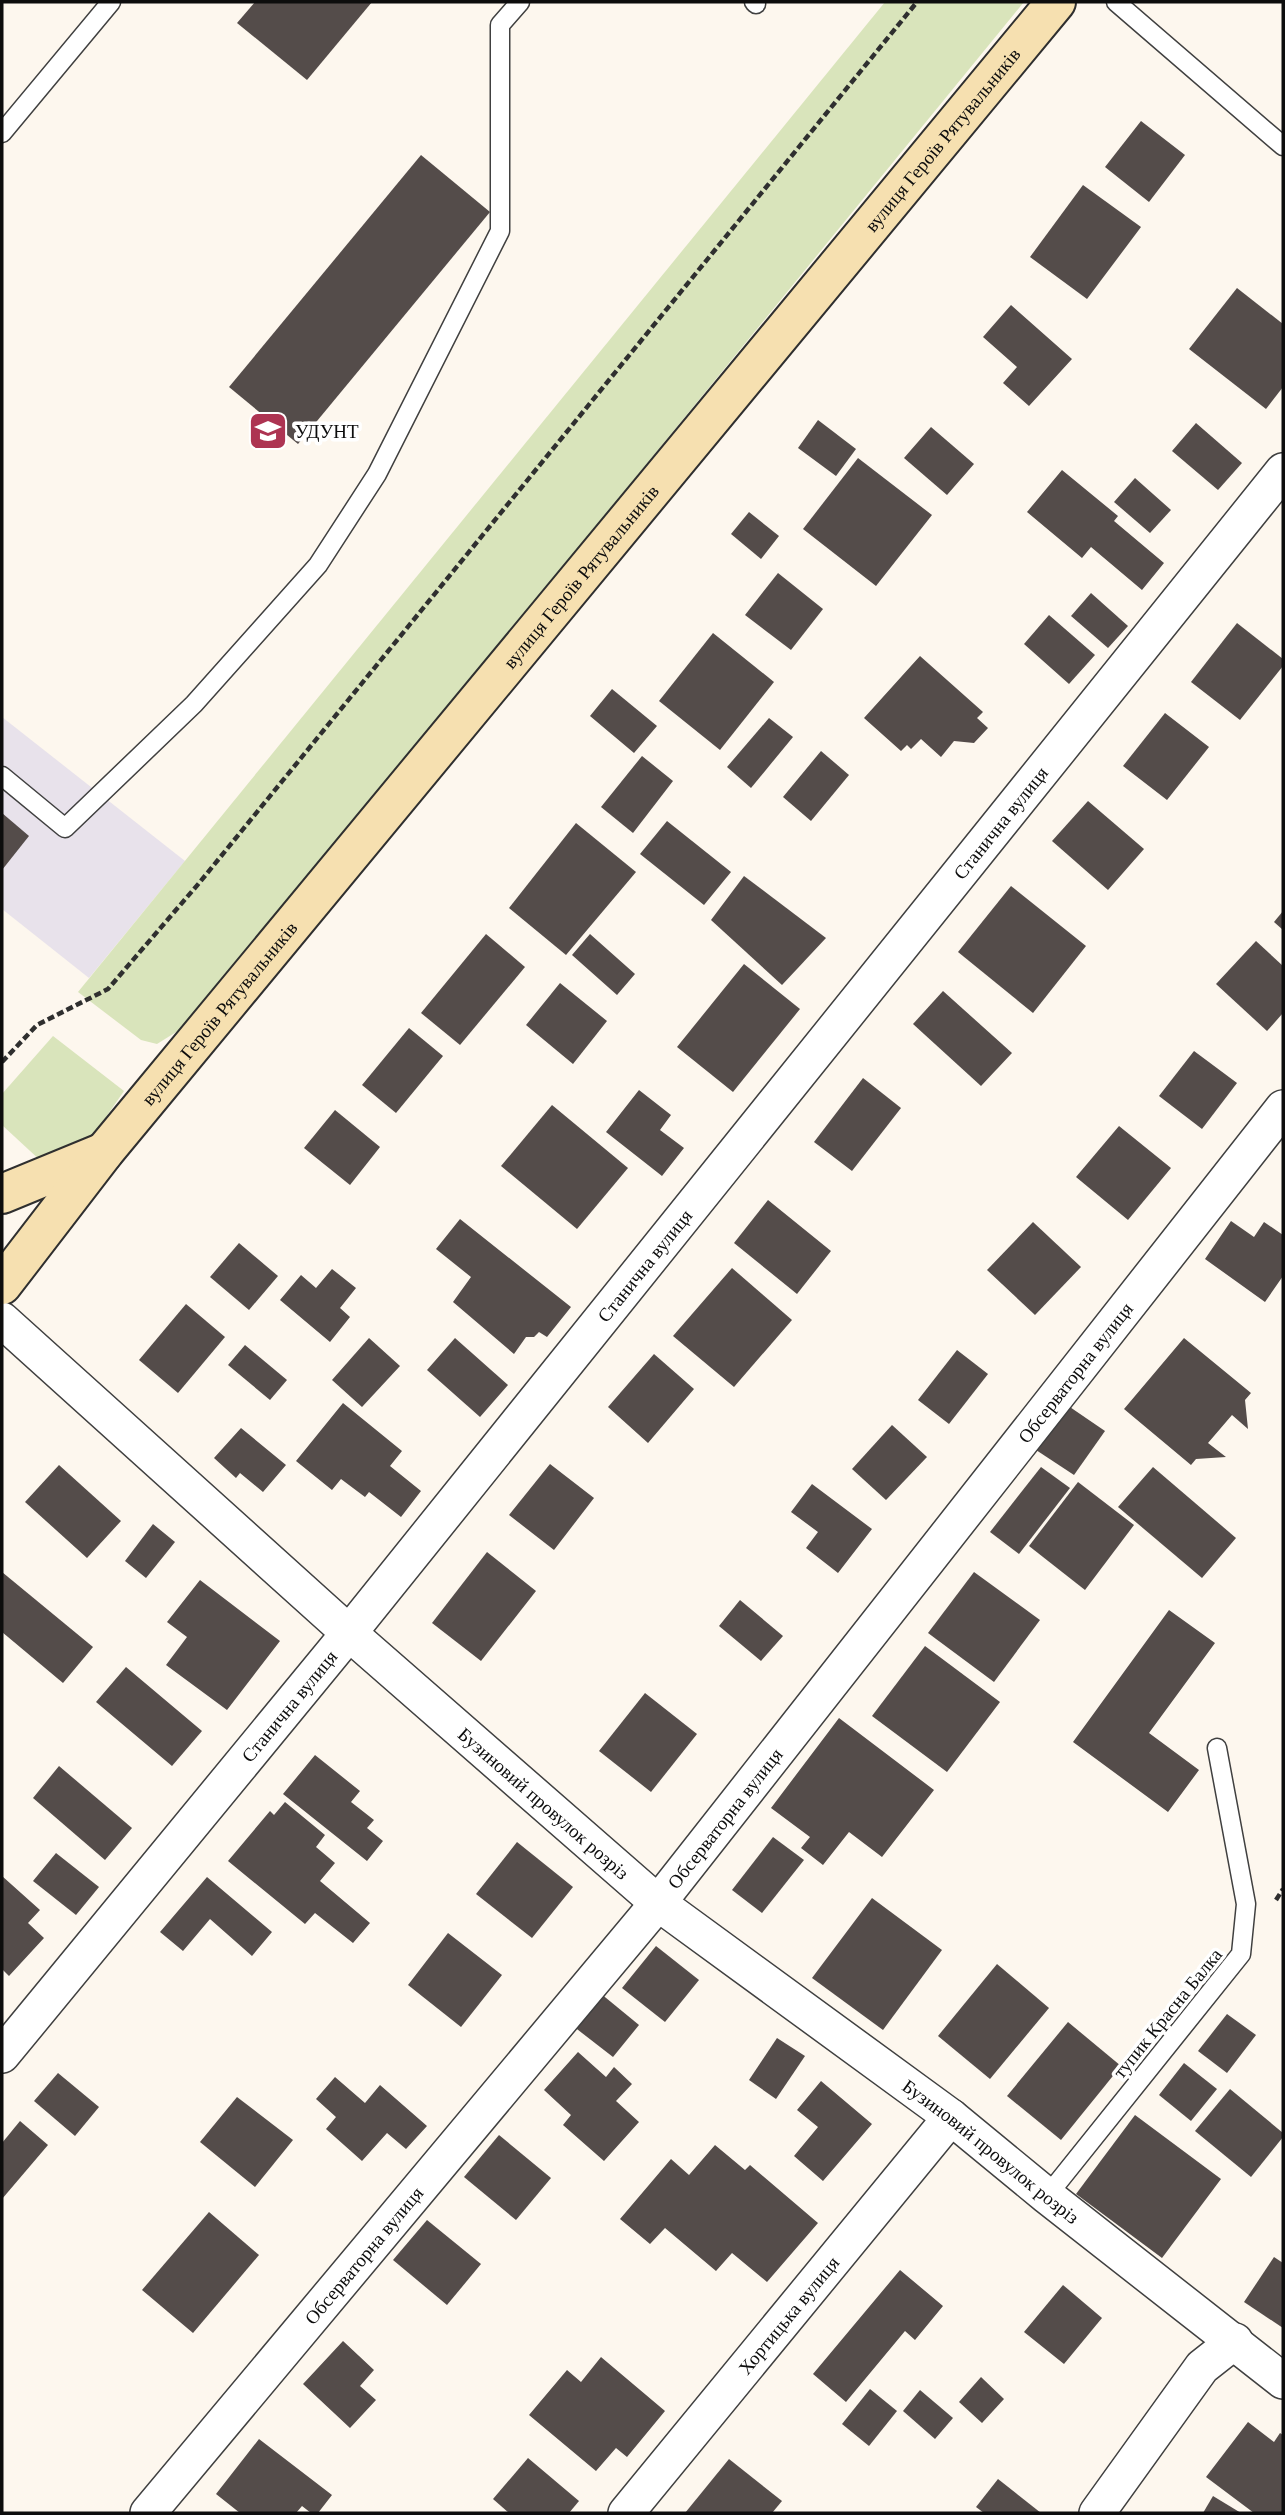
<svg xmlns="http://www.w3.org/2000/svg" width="1285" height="2515" font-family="Georgia,serif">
  <rect width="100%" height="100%" fill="#fdf7ee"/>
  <polygon fill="#e8e2eb" points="2,717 185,861 89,978 2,909"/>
  <g fill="#d9e4bb">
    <polygon points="885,2 1024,2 189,1024 157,1044 141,1040 78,992"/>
    <polygon points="53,1036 124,1091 90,1140 42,1162 2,1125 2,1094"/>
  </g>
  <g fill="#544c4a">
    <polygon points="255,2 372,2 307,80 237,23"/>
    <polygon points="1141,121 1185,155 1149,202 1105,167"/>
    <polygon points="421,155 490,212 298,444 229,387"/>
    <polygon points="1083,185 1141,227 1087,299 1030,257"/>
    <polygon points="1237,288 1283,324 1283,387 1266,409 1189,349"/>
    <polygon points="1011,305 1072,359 1029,406 1003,383 1017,367 983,337"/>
    <polygon points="818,420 856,449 836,476 798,448"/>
    <polygon points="1196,423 1242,463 1218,490 1172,451"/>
    <polygon points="931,427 974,464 947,495 904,458"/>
    <polygon points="858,458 932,515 876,586 803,529"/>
    <polygon points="1062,470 1118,516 1114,521 1164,563 1142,590 1091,547 1082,558 1027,512"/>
    <polygon points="1135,478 1171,510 1150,533 1114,502"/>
    <polygon points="749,512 779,536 761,559 731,534"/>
    <polygon points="778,573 823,609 791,650 745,615"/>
    <polygon points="1091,593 1128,626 1108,648 1071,616"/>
    <polygon points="1049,615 1095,655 1069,684 1024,644"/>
    <polygon points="1237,623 1283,659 1283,666 1240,720 1191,682"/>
    <polygon points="713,633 774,682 720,750 659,701"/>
    <polygon points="920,656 983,712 977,718 988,728 974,743 954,741 941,757 921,739 911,749 907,745 901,751 864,718"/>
    <polygon points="612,689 657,726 634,753 590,716"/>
    <polygon points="1165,713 1209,747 1167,800 1123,766"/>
    <polygon points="769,718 793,737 751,788 727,767"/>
    <polygon points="821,751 849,775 811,821 783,797"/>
    <polygon points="642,756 673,781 633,833 601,807"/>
    <polygon points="1088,801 1144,849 1108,890 1052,841"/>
    <polygon points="2,813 29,836 2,870"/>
    <polygon points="667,821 731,872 704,905 640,854"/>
    <polygon points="576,823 636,872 566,955 509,908"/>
    <polygon points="744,876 826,938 782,985 711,920"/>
    <polygon points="1011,886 1086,946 1033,1013 958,952"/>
    <polygon points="1283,911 1283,930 1274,922"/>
    <polygon points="486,934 525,967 460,1045 421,1013"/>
    <polygon points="590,934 635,974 617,995 572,955"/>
    <polygon points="1256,941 1283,966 1283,1013 1267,1031 1216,984"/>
    <polygon points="744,964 800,1009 733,1092 677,1047"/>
    <polygon points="560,983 607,1021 573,1064 526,1025"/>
    <polygon points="943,991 1012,1053 981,1086 913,1024"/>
    <polygon points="409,1028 443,1056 396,1113 362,1085"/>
    <polygon points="1194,1051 1237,1083 1202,1129 1159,1096"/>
    <polygon points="863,1078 901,1108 852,1171 814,1142"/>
    <polygon points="639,1090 671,1115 660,1130 684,1148 662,1176 606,1132"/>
    <polygon points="552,1105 628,1168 577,1229 501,1166"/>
    <polygon points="335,1110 380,1147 350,1185 304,1148"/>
    <polygon points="1119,1126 1171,1168 1128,1220 1076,1177"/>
    <polygon points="768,1200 831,1251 797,1294 734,1243"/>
    <polygon points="460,1219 571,1307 547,1337 539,1332 534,1337 526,1337 514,1354 453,1302 471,1277 436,1249"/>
    <polygon points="1231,1221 1254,1237 1264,1222 1283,1235 1283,1276 1265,1302 1205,1259"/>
    <polygon points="1033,1222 1081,1267 1035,1315 987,1270"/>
    <polygon points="239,1243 278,1276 249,1310 210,1277"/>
    <polygon points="732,1268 792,1320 734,1387 673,1336"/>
    <polygon points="332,1269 356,1288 340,1308 350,1317 330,1342 280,1300 301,1275 316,1288"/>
    <polygon points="186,1304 225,1337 178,1393 139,1360"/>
    <polygon points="369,1338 400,1366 362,1407 332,1380"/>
    <polygon points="455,1338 508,1385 480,1417 427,1370"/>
    <polygon points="1184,1338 1251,1393 1245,1400 1248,1429 1232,1415 1208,1443 1226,1457 1196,1459 1191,1465 1124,1409"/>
    <polygon points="245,1345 287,1380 270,1400 228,1365"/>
    <polygon points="957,1350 988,1374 949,1424 918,1400"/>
    <polygon points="654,1354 694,1389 648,1443 608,1407"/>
    <polygon points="343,1403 402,1451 390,1466 421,1491 401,1517 369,1492 365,1497 341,1479 332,1490 296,1461"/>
    <polygon points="1064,1403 1105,1431 1074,1475 1033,1448"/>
    <polygon points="892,1425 927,1457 886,1500 852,1469"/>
    <polygon points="241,1428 286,1465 263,1492 240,1473 236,1478 214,1458"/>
    <polygon points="550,1464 594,1498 554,1550 509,1515"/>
    <polygon points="59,1465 121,1521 87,1558 25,1502"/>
    <polygon points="1041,1467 1070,1488 1019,1554 990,1532"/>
    <polygon points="1153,1467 1236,1538 1202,1578 1118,1507"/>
    <polygon points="1078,1482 1134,1525 1085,1590 1029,1546"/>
    <polygon points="812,1484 872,1529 838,1573 806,1548 818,1532 791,1512"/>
    <polygon points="153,1524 175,1542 146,1578 125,1561"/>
    <polygon points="487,1552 536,1591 481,1661 432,1623"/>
    <polygon points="2,1572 93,1647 63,1683 2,1632"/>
    <polygon points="974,1572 1040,1620 994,1682 928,1633"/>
    <polygon points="200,1580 280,1641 227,1710 166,1665 187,1637 167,1622"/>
    <polygon points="740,1600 783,1636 761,1661 719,1626"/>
    <polygon points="1169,1610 1215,1643 1149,1733 1199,1770 1168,1812 1073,1742"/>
    <polygon points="925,1646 1000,1702 947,1772 872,1716"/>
    <polygon points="126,1667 202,1731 172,1766 96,1702"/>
    <polygon points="645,1693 697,1734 651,1792 599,1751"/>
    <polygon points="839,1718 934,1790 882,1857 849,1832 823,1865 801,1848 810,1837 771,1808"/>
    <polygon points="315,1755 360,1791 351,1802 374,1820 367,1828 383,1841 367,1861 283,1794"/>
    <polygon points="59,1766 132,1828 105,1860 33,1798"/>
    <polygon points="285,1802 325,1835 316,1847 335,1863 320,1881 370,1923 353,1943 315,1913 305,1924 228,1861 270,1811 274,1815"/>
    <polygon points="773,1837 804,1860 762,1913 732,1890"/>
    <polygon points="517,1842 573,1887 532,1938 476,1894"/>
    <polygon points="56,1853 99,1887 76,1915 33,1881"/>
    <polygon points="2,1876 40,1910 28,1923 44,1938 9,1976 2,1969"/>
    <polygon points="207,1877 272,1932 252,1956 210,1919 183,1951 160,1932"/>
    <polygon points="872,1898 942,1950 883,2030 812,1978"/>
    <polygon points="448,1933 502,1975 461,2027 408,1985"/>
    <polygon points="656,1946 699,1980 665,2022 622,1988"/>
    <polygon points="997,1964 1049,2008 990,2079 938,2036"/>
    <polygon points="600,1993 639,2025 613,2057 573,2026"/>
    <polygon points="1227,2014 1256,2035 1227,2073 1198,2051"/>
    <polygon points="1068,2022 1121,2066 1061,2140 1007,2096"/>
    <polygon points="777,2038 805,2056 776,2099 749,2080"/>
    <polygon points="578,2052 606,2077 614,2067 632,2084 616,2101 639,2122 604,2161 563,2125 571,2115 544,2090"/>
    <polygon points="1184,2063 1217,2089 1191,2121 1159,2095"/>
    <polygon points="58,2073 99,2107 75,2136 34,2101"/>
    <polygon points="335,2077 365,2103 380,2085 427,2126 406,2149 387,2133 362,2161 326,2129 336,2117 316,2099"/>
    <polygon points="821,2081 872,2124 823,2181 794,2156 818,2127 797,2110"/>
    <polygon points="1230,2089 1283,2133 1283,2137 1251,2177 1195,2131"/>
    <polygon points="237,2097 293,2140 255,2187 200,2142"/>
    <polygon points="1135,2115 1221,2179 1162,2258 1076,2194"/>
    <polygon points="20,2121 48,2145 2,2199 2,2143"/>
    <polygon points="499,2135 551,2178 516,2220 464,2177"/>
    <polygon points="715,2145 745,2170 750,2165 818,2223 767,2282 732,2253 716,2271 665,2228 650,2244 620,2219 671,2159 689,2175"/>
    <polygon points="209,2212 259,2255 193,2333 142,2290"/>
    <polygon points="427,2220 481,2264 447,2305 393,2260"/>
    <polygon points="1274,2257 1283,2263 1283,2328 1244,2302"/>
    <polygon points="900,2270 943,2306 915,2340 905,2331 846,2402 813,2374"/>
    <polygon points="1063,2285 1102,2318 1064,2364 1024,2332"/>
    <polygon points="343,2341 374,2370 360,2386 376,2400 350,2428 303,2384"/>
    <polygon points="601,2357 665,2411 627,2457 616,2448 596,2471 529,2415 567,2370 581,2382"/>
    <polygon points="981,2377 1004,2399 982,2423 959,2402"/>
    <polygon points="870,2389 897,2411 869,2446 842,2424"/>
    <polygon points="920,2390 953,2418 935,2439 903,2411"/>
    <polygon points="1248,2422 1274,2442 1280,2433 1283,2435 1283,2513 1254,2513 1206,2477"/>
    <polygon points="259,2439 332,2495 318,2513 311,2513 302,2506 296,2513 240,2513 216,2494"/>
    <polygon points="528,2458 579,2501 569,2513 509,2513 493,2499"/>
    <polygon points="729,2459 782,2501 772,2513 685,2513"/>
    <polygon points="998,2479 1041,2513 984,2513 976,2507"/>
    <polygon points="1213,2496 1241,2513 1203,2513"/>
  </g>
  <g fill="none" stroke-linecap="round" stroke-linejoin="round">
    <g stroke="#404040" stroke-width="21">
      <g id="lane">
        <polyline points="754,2 756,4"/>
        <polyline points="1116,2 1283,146"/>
        <polyline points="2,133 111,2"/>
        <polyline points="2,776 65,828 194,704 318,565 377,474 500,231 500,25 520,2"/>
        <polyline points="1047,2196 1241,1954 1246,1904 1217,1748"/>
      </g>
    </g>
    <g stroke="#404040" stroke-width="38">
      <g id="street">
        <path id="s1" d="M2,1320L349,1633L658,1903L951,2117L1047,2196L1283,2381"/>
        <path id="s2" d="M2,2055L349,1633L1283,471"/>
        <path id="s3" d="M148,2513L658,1903L1283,1108"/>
        <path id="s4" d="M626,2513L951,2117"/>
        <polyline points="1097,2513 1202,2367 1235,2341"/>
      </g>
    </g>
    <g stroke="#2f2f2f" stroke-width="42">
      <g id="secondary">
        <polyline points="2,1194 104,1152"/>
        <path id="s5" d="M2,1285L105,1151L1056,2"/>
      </g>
    </g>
    <g stroke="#2f2f2f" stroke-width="4.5" stroke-dasharray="7 3.5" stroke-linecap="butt">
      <polyline points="2,1062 37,1025 108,989 200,882 917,2"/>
      <polyline points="1276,1900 1283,1889"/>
    </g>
    <use href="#lane" stroke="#fff" stroke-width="18"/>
    <use href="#street" stroke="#fff" stroke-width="35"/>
    <use href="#secondary" stroke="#f6e0b0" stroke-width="38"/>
  </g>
  <defs>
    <g id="university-square" transform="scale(2.0125)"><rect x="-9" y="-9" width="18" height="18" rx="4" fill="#ad3452" stroke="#fff"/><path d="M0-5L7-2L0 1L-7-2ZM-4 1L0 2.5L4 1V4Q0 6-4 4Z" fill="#fff"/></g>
  </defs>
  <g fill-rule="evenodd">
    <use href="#university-square" x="268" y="431"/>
  </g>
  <g text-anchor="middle" stroke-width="7" stroke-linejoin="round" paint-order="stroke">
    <g font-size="19" fill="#0d0d0d" stroke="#fff">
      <text dy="7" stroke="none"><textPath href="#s5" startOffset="1482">вулиця Героїв Рятувальників</textPath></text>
      <text dy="7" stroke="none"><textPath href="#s5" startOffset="915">вулиця Героїв Рятувальників</textPath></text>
      <text dy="7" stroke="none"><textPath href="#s2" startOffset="1586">Станична вулиця</textPath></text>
      <text dy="7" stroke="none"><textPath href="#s5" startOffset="348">вулиця Героїв Рятувальників</textPath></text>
      <text dy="7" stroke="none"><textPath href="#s2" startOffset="1018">Станична вулиця</textPath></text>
      <text dy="7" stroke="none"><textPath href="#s3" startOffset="1470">Обсерваторна вулиця</textPath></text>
      <text dy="7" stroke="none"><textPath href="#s2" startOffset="452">Станична вулиця</textPath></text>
      <text dy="7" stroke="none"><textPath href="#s1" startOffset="726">Бузиновий провулок розріз</textPath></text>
      <text dy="7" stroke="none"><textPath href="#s3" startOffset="903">Обсерваторна вулиця</textPath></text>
      <text transform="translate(1167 2013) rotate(-51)" y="7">тупик Красна Балка</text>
      <text dy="7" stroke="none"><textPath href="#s1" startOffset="1293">Бузиновий провулок розріз</textPath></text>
      <text dy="7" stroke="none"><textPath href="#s3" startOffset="336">Обсерваторна вулиця</textPath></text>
      <text dy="7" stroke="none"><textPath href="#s4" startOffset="256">Хортицька вулиця</textPath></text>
    </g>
    <g font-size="19" fill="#0d0d0d" stroke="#fff" text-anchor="start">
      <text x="295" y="438">УДУНТ</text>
    </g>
  </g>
  <rect width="1285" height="2515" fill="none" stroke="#0d0d0d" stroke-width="7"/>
</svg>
